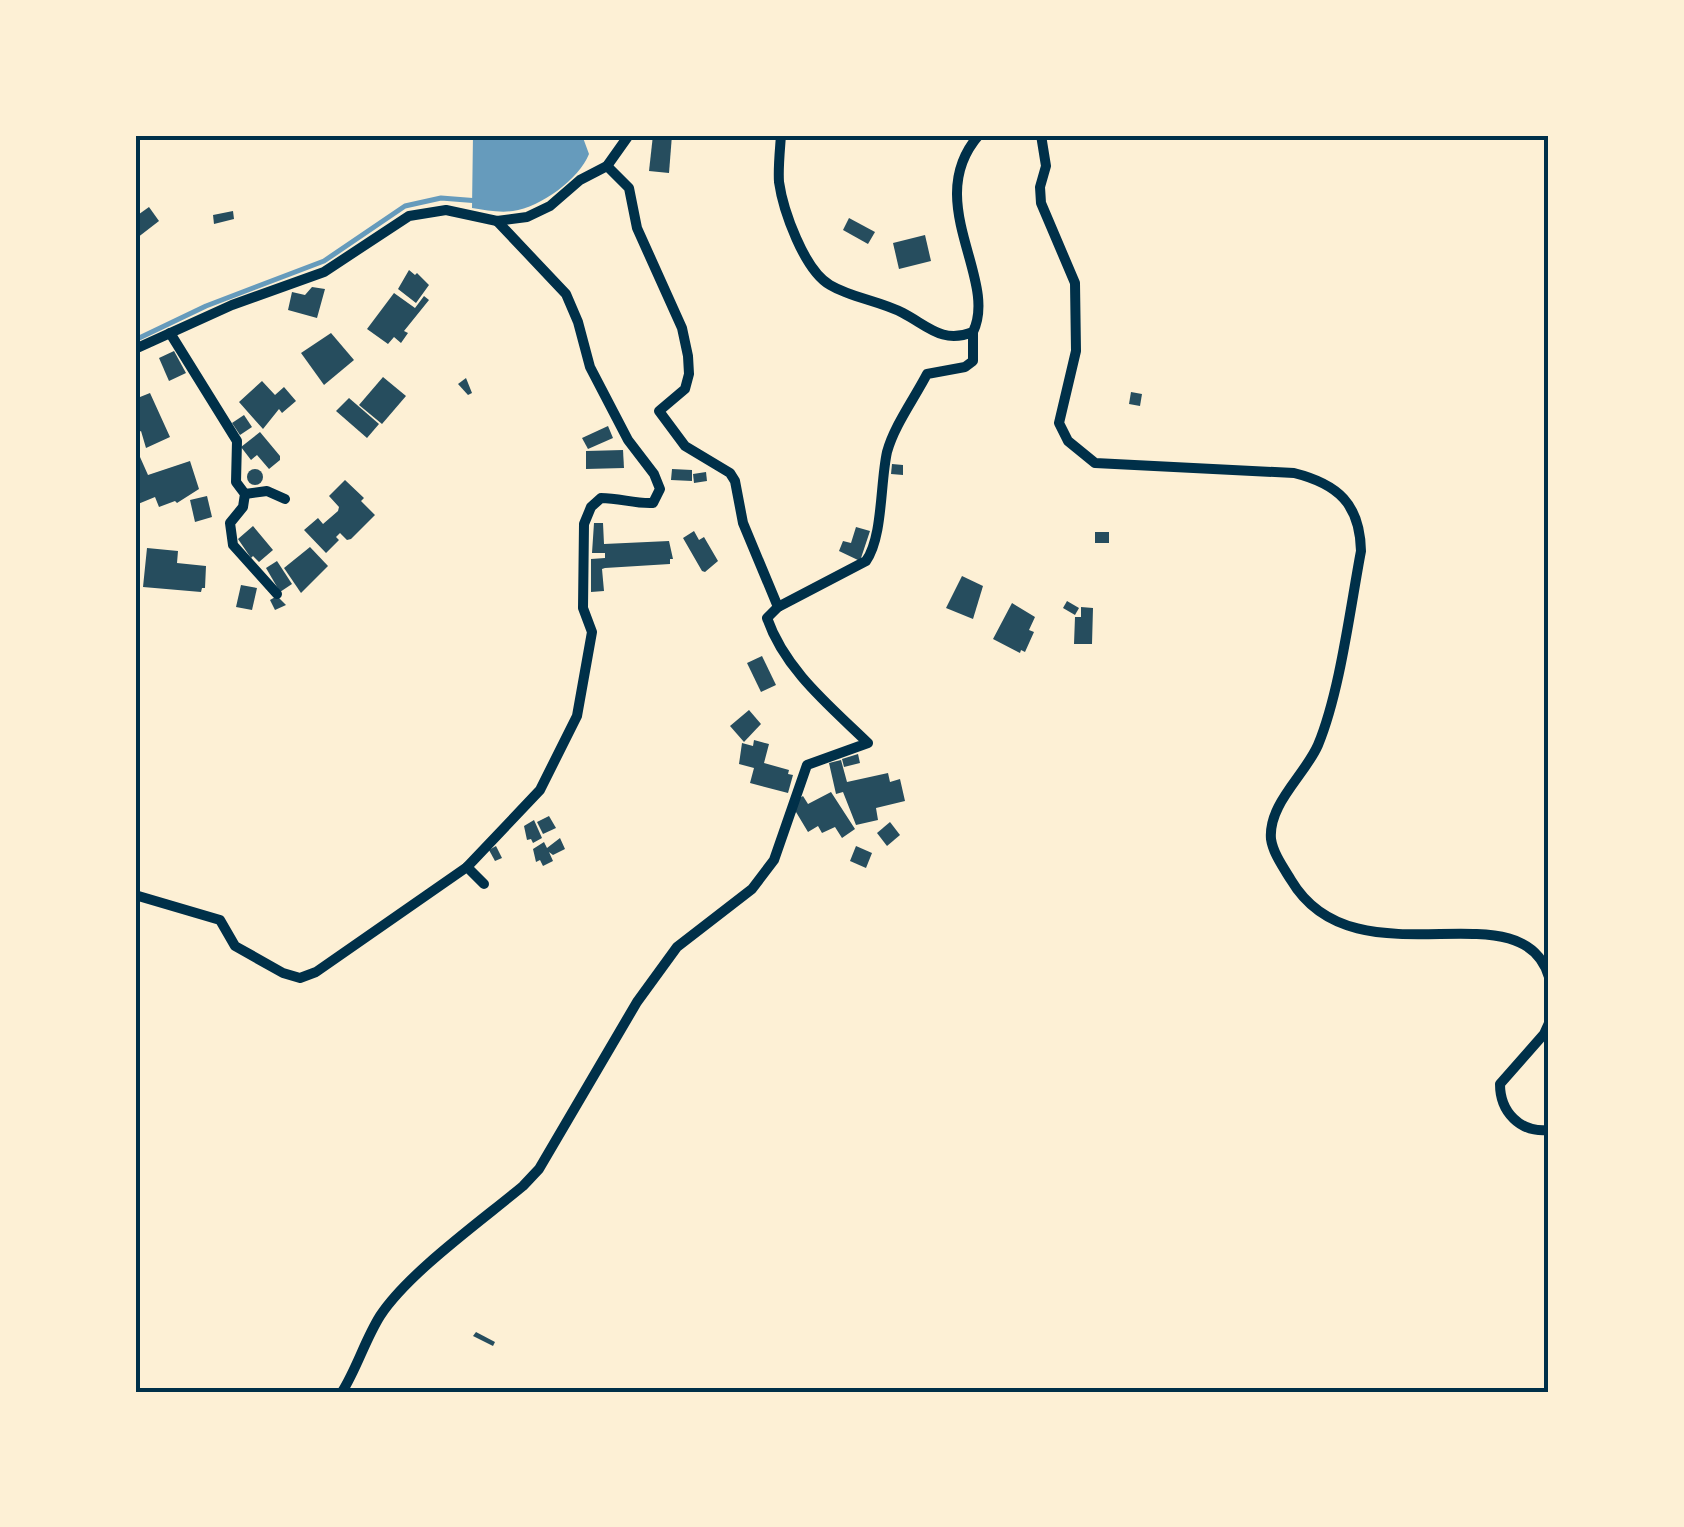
<svg xmlns="http://www.w3.org/2000/svg" width="1684" height="1527" font-family="Quicksand,sans-serif">
  <rect width="100%" height="100%" fill="#fdf0d5"/>
  <path fill="#669bbc" d="M473,135H582L589,154C579,179 541,207 513,211C499,213 486,210 472,208Z"/>
  <g fill="none" stroke-linecap="round" stroke-linejoin="round">
    <polyline stroke="#669bbc" stroke-width="5" points="135,340 206,306 324,261 405,206 441,198 479,201"/>
  </g>
  <g fill="#264d5e">
    <polygon points="653,135 672,135 669,173 649,171"/>
    <polygon points="149,207 159,221 137,238 135,217"/>
    <polygon points="233,211 234,219 214,224 213,215"/>
    <polygon points="849,218 875,232 868,244 843,230"/>
    <polygon points="925,235 931,261 899,269 893,243"/>
    <polygon points="409,270 415,275 417,273 429,285 416,303 398,289"/>
    <polygon points="312,287 325,289 317,318 288,310 292,292 305,295"/>
    <polygon points="394,293 415,308 424,296 429,300 404,331 408,333 401,343 394,337 388,344 367,329"/>
    <polygon points="331,333 354,360 324,385 301,353"/>
    <polygon points="174,351 186,373 169,381 159,358"/>
    <polygon points="383,377 406,396 382,424 359,405"/>
    <polygon points="466,378 472,393 468,395 458,384"/>
    <polygon points="262,381 275,395 284,387 296,401 282,413 279,409 263,429 239,402"/>
    <polygon points="1131,392 1142,394 1140,406 1129,404"/>
    <polygon points="150,393 170,437 146,448 141,431 135,434 135,399"/>
    <polygon points="349,398 379,424 367,438 336,411"/>
    <polygon points="244,415 252,427 240,435 232,423"/>
    <polygon points="608,426 613,438 588,449 582,438"/>
    <polygon points="260,432 280,456 280,460 269,469 257,455 251,460 241,447"/>
    <polygon points="623,450 624,468 586,469 586,451"/>
    <polygon points="140,457 148,475 190,461 199,489 177,503 175,501 159,507 155,497 138,504 135,496 135,459"/>
    <polygon points="892,464 903,465 903,475 891,474"/>
    <polygon points="672,469 692,470 692,481 671,480"/>
    <circle cx="255" cy="477" r="8"/>
    <polygon points="706,472 707,481 694,483 693,474"/>
    <polygon points="345,480 364,498 361,501 375,515 351,539 347,540 340,533 336,537 339,540 326,553 304,530 318,518 323,524 338,511 339,507 329,496"/>
    <polygon points="207,496 212,517 195,522 190,500"/>
    <polygon points="594,523 603,523 604,544 669,541 673,559 670,559 670,564 605,568 602,569 604,591 591,592 591,559 605,558 605,553 592,553"/>
    <polygon points="253,526 273,550 259,562 253,556 251,558 238,539"/>
    <polygon points="856,527 870,531 860,561 839,551 843,541 851,543"/>
    <polygon points="694,531 699,540 704,537 718,561 705,572 702,571 683,538"/>
    <rect x="1095" y="532" width="14" height="11"/>
    <polygon points="310,547 328,566 301,593 284,568"/>
    <polygon points="147,548 178,551 177,563 206,566 205,588 202,588 201,592 143,587"/>
    <polygon points="277,561 292,584 280,592 266,568"/>
    <polygon points="962,576 983,586 973,619 946,608"/>
    <polygon points="241,585 257,588 252,610 236,607"/>
    <polygon points="277,596 286,605 275,610 270,600"/>
    <polygon points="1067,601 1079,608 1075,615 1063,608"/>
    <polygon points="1012,603 1035,617 1029,630 1034,632 1025,652 1021,650 1020,653 993,639"/>
    <polygon points="1081,607 1093,608 1092,644 1074,644 1075,617 1081,617"/>
    <polygon points="762,656 776,685 761,692 747,663"/>
    <polygon points="749,710 761,724 744,742 730,726"/>
    <polygon points="754,740 769,744 764,763 789,770 788,774 793,775 788,793 750,783 754,768 739,764 742,743 753,746"/>
    <polygon points="858,754 860,763 844,767 842,759"/>
    <polygon points="841,760 847,782 888,773 890,782 900,779 905,801 876,808 878,820 856,825 843,792 836,794 829,763"/>
    <polygon points="831,792 855,829 842,838 835,827 822,833 818,826 808,832 793,807 795,801 803,796 808,804"/>
    <polygon points="549,816 556,828 543,834 537,822"/>
    <polygon points="534,820 542,838 533,843 531,839 527,840 524,826"/>
    <polygon points="890,822 900,835 887,846 877,833"/>
    <polygon points="560,838 565,849 553,855 549,852 553,861 543,866 540,860 536,862 533,849 544,842 547,848"/>
    <polygon points="496,846 502,858 495,861 489,850"/>
    <polygon points="856,846 872,853 866,868 850,861"/>
    <polygon points="476,1332 495,1342 493,1346 473,1336"/>
  </g>
  <g fill="none" stroke-linecap="round" stroke-linejoin="round">
    <g stroke="#003049" stroke-width="10">
      <path d="M781,135C780,150 778,167 779,182C783,210 804,270 830,285C852,298 880,301 903,313C928,326 942,344 973,332C999,279 921,201 979,135"/>
      <path d="M1041,135L1046,166L1040,187L1041,203L1075,283L1076,351L1059,423L1068,441L1095,463L1294,473C1338,484 1360,504 1361,551C1350,609 1340,692 1318,745C1305,775 1268,804 1271,839C1273,853 1283,867 1291,880C1355,988 1522,884 1549,977"/>
      <polyline points="607,166 629,188 637,228 682,328 688,356 689,374 685,389 659,411 685,446 730,473 735,481 743,523 778,607"/>
      <polyline points="170,333 237,441 236,482 245,494 243,507 230,523 233,545 277,594"/>
      <polyline points="135,349 232,305 324,272 409,216 446,210 497,221 527,217 550,206 580,180 607,166 629,135"/>
      <polyline points="245,494 267,491 285,499"/>
      <path d="M467,867L540,790L577,716L592,632L583,608L584,524L591,507L601,498C620,498 635,504 653,503L660,489L654,474L628,440L590,367L578,322L566,294L497,221"/>
      <polyline points="135,895 220,920 235,946 283,973 300,978 316,972 467,867 484,884"/>
      <path d="M1549,1023L1544,1034L1500,1084C1500,1112 1520,1133 1549,1130"/>
      <path d="M342,1392C357,1368 365,1340 380,1316C408,1273 481,1221 523,1186L539,1169L637,1002L677,947L752,889L774,860L807,765L868,743C830,706 785,670 767,618L778,607L866,561C883,537 880,484 887,452C894,426 914,399 927,374L965,367L973,361V332"/>
    </g>
  </g>
  <rect width="1684" height="1527" fill="none" stroke="#fdf0d5" stroke-width="275"/>
  <rect x="138" y="138" width="1408" height="1252" fill="none" stroke="#003049" stroke-width="4"/>
</svg>
